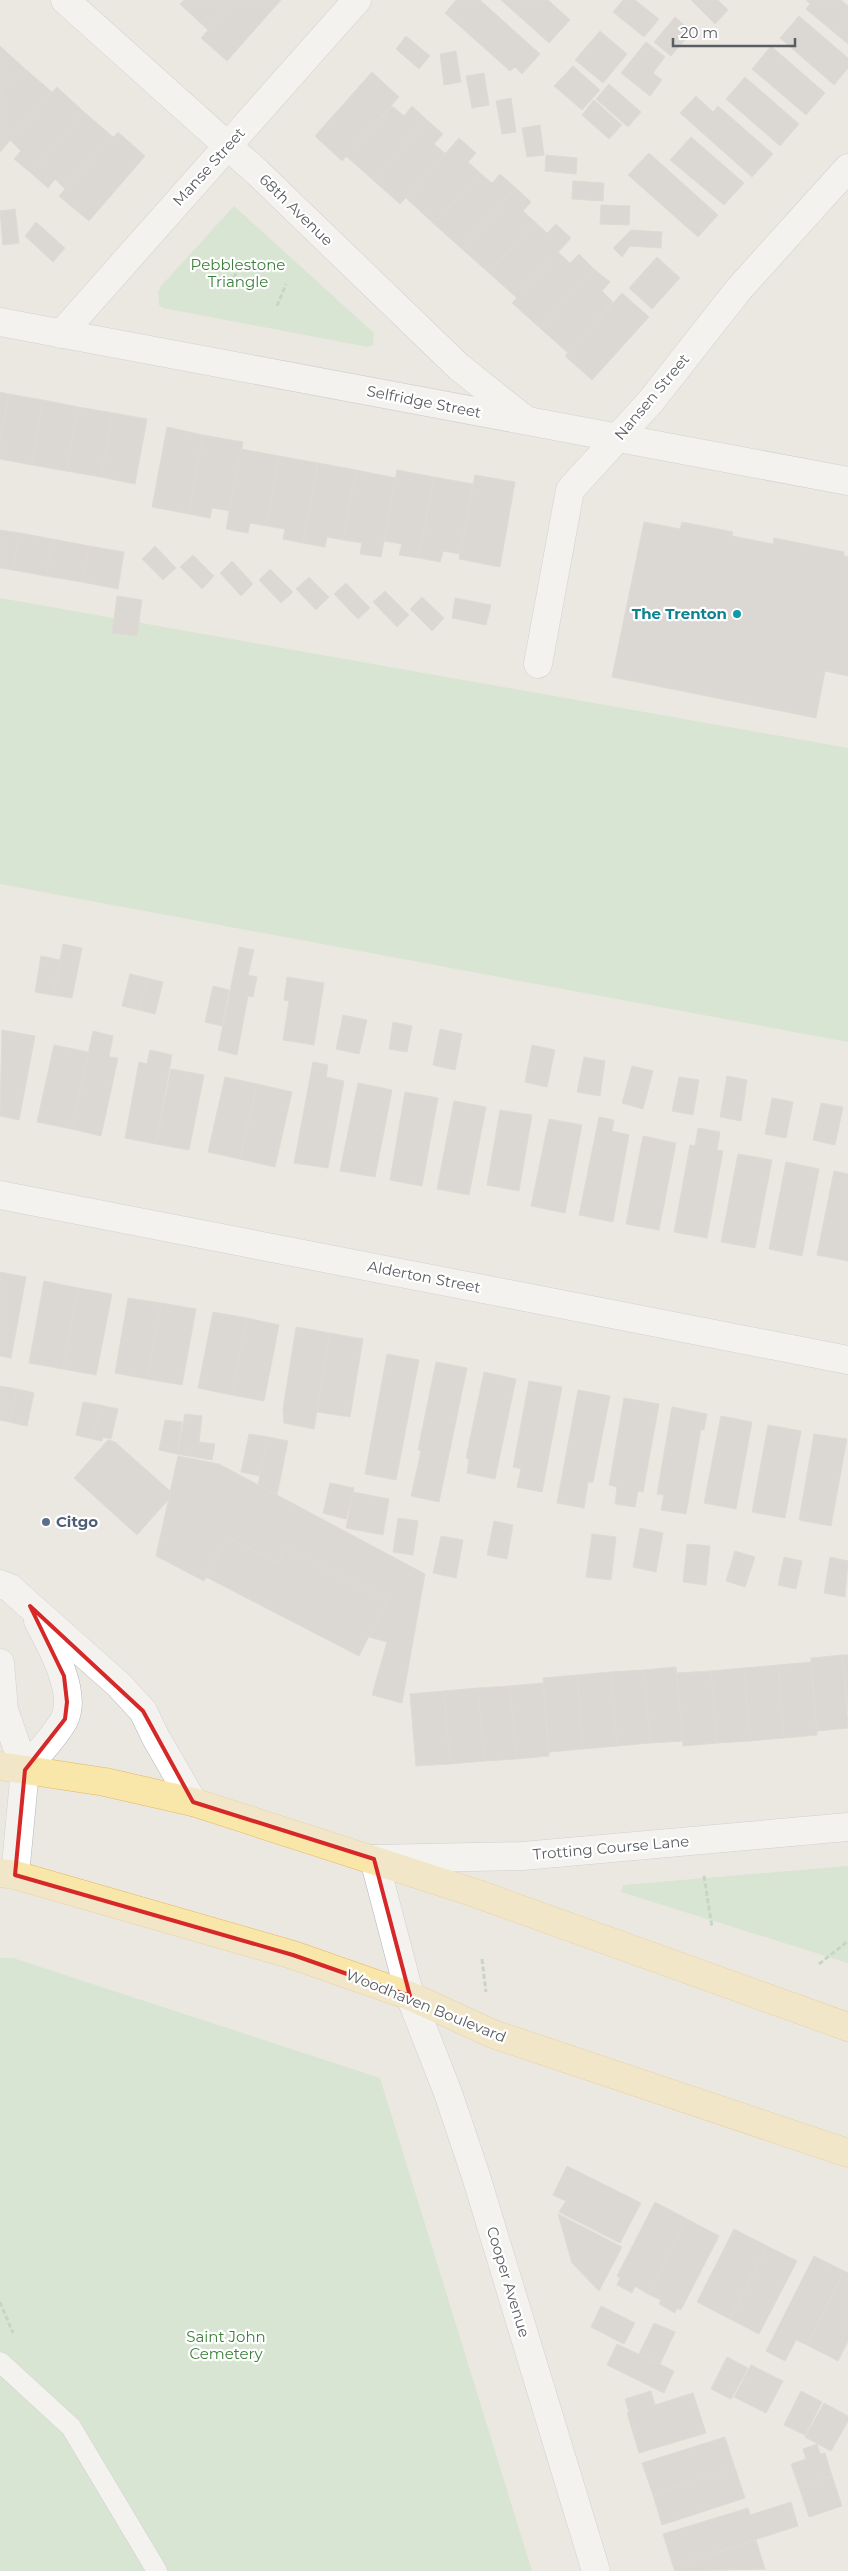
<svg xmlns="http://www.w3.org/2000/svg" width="848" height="2571" font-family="Montserrat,sans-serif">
  <rect width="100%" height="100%" fill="#ebe8e1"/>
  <g fill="#c2e2bf">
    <polygon points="234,206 374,333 373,345 368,347 163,308 159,305 158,292 161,286"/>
    <polygon points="0,598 848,748 848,1042 0,884"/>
    <polygon points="848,1866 848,1963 621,1892 623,1885"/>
    <polygon points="0,1958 13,1958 380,2078 532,2571 0,2571"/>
  </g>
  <g fill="#c7c3be" stroke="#d0cac0">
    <polygon points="184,0 235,0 208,30 180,4"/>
    <polygon points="235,0 281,0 227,61 201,38"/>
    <polygon points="456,0 480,0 540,54 522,74 515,67 510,71 445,13"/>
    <polygon points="501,0 548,0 570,20 549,43"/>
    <polygon points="623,0 635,0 659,19 644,37 613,12"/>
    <polygon points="691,0 718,0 728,10 715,24"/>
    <polygon points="806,0 841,0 848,6 848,44 806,9 810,4"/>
    <polygon points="799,16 848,58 848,68 834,85 780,38"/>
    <polygon points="675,17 692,32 671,56 654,42"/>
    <polygon points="600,31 627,54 603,83 575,60"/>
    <polygon points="406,36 430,56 419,69 396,49"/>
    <polygon points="646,42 665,57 653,73 662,80 650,96 621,73"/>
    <polygon points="0,46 24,68 0,95"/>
    <polygon points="771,46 825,93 806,115 752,69"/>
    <polygon points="456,51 461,82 444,85 440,54"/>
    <polygon points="573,66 600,90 582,110 554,86"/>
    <polygon points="24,68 52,92 0,152 0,95"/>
    <polygon points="372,72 399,97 342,161 315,136"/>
    <polygon points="484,73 489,105 472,108 466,76"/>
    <polygon points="745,77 799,124 780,146 726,99"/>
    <polygon points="609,84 641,112 628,127 596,99"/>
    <polygon points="57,87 84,112 31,173 14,159 21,151 10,140"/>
    <polygon points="696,96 713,112 718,106 773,154 752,177 680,113"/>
    <polygon points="511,98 516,132 502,134 496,101"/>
    <polygon points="594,100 622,125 609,139 582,115"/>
    <polygon points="392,106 404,116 412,106 427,120 373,180 346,156"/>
    <polygon points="84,112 112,136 65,189 55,179 48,188 31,173"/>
    <polygon points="427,120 443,134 434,144 446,154 400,204 373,180"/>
    <polygon points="540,125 544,155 527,157 522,128"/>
    <polygon points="118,132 145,156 89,221 59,196 112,136 114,137"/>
    <polygon points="691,137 744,183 724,205 670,160"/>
    <polygon points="459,138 476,153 468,162 480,173 434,224 406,198"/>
    <polygon points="649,153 718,215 698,237 628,175"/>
    <polygon points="546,155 577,158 576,174 545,171"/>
    <polygon points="480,173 492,183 500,174 516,188 462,249 434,224"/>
    <polygon points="573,181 604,183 603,201 572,199"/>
    <polygon points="516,188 531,202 523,211 535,222 489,273 462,249"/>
    <polygon points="601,205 630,206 629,225 600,224"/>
    <polygon points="15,209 19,243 3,245 0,211"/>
    <polygon points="36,222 65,248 53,262 25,236"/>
    <polygon points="535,222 547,233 556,224 571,238 517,298 489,273"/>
    <polygon points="631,230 662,232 661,248 630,246 622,257 613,248"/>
    <polygon points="558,252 570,263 579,254 594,269 540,328 512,303"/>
    <polygon points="657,257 680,278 652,309 629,288"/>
    <polygon points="594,269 610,282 602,291 613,302 568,353 540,328"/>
    <polygon points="622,293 649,317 592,380 565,356"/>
    <polygon points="0,392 9,394 0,441"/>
    <polygon points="9,394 43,400 32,465 0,459 0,441"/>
    <polygon points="43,400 78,407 66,471 32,465"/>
    <polygon points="78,407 113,413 101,477 66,471"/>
    <polygon points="113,413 147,419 135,484 101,477"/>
    <polygon points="167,427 203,435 189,514 152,507"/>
    <polygon points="203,435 243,442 230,511 212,508 210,518 189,514"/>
    <polygon points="241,449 279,456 267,526 250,523 248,533 226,529"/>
    <polygon points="279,456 318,463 303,543 283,539 285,529 267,526"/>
    <polygon points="318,463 356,470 343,540 327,537 325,547 303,543"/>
    <polygon points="356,470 396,478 381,557 360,554 362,543 343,540"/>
    <polygon points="397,470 434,477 419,558 399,555 402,544 384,541"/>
    <polygon points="475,475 515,482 500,567 459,559"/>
    <polygon points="434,477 473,484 460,554 443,551 440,562 419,558"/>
    <polygon points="644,522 680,529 682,522 733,532 732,536 773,544 774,538 844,552 844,556 848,557 848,676 825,671 816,718 612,677"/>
    <polygon points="0,530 20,533 13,570 0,568"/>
    <polygon points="20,533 52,539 46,576 13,570"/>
    <polygon points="52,539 89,546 82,582 46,576"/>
    <polygon points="89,546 124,552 118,589 82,582"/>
    <polygon points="155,546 176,568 163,580 142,559"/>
    <polygon points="193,555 214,576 202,589 180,567"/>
    <polygon points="232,561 253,584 241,596 220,573"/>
    <polygon points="270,569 293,592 281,603 259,580"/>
    <polygon points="309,577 329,597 316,610 296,589"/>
    <polygon points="346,583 370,608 358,619 334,594"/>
    <polygon points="385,591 409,615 397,627 373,602"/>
    <polygon points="117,596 142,600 137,636 112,633"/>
    <polygon points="422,597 444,618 432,631 410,609"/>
    <polygon points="455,598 491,605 486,625 452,618"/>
    <polygon points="63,944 82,948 72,998 53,995"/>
    <polygon points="239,947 254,950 248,975 257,977 253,997 248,996 237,1055 218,1050"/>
    <polygon points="41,956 60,960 53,995 35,992"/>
    <polygon points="130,974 147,978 139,1010 122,1006"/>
    <polygon points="287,977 324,983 314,1045 283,1040 289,1001 284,1000"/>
    <polygon points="147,978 163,982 155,1014 139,1010"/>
    <polygon points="213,986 229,990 222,1026 205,1022"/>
    <polygon points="343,1015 367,1020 359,1054 336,1049"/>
    <polygon points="393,1022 412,1026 407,1052 389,1049"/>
    <polygon points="440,1029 462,1034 455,1070 433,1065"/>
    <polygon points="2,1030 35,1036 19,1120 0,1116"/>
    <polygon points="93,1031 113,1036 109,1057 118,1058 101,1136 72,1129"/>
    <polygon points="54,1045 88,1052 72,1129 37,1122"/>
    <polygon points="532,1045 555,1050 547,1087 525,1082"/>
    <polygon points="150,1050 172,1055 156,1144 125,1138 139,1062 147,1064"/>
    <polygon points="584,1057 605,1061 600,1096 577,1092"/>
    <polygon points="313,1062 328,1065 326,1077 344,1081 328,1168 294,1163"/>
    <polygon points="632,1066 653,1071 643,1109 622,1103"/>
    <polygon points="171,1069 204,1075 189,1150 156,1144"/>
    <polygon points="727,1076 747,1080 741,1121 720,1117"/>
    <polygon points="225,1077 257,1084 240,1159 208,1152"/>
    <polygon points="679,1077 699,1080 693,1115 672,1111"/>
    <polygon points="358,1083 392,1090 375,1177 340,1171"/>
    <polygon points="257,1084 292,1092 275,1167 240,1159"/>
    <polygon points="405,1092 438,1098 422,1186 390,1180"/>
    <polygon points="772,1098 793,1102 786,1138 765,1134"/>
    <polygon points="454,1101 486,1107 469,1195 437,1189"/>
    <polygon points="821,1103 843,1107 835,1145 813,1140"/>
    <polygon points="500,1110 532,1115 519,1191 487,1185"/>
    <polygon points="599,1117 614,1120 612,1131 629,1135 613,1222 579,1215"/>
    <polygon points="549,1119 582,1125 565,1213 531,1206"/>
    <polygon points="698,1128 720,1132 717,1150 723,1151 707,1238 674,1232 690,1145 695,1146"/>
    <polygon points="643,1136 676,1143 659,1230 626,1224"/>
    <polygon points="738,1154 772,1160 755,1248 721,1242"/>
    <polygon points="786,1162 819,1169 802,1256 769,1249"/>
    <polygon points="834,1171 848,1174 848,1261 817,1255"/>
    <polygon points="0,1272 26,1277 11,1358 0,1356"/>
    <polygon points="44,1281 78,1288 63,1369 29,1363"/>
    <polygon points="78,1288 112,1294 96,1375 63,1369"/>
    <polygon points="128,1298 161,1303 147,1379 115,1373"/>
    <polygon points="161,1303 196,1309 182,1385 147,1379"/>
    <polygon points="213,1312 247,1318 232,1395 198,1388"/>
    <polygon points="247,1318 279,1325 264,1401 232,1395"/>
    <polygon points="296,1327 330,1333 314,1429 284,1423 283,1409"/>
    <polygon points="330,1333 363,1339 350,1417 317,1412"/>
    <polygon points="387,1354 419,1360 396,1480 365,1474"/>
    <polygon points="436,1362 467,1368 439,1502 411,1496 421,1451 418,1450"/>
    <polygon points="484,1372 516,1379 495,1479 467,1473 469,1459 466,1458"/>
    <polygon points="529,1381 562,1387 542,1492 517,1487 521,1469 513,1467"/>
    <polygon points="0,1386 17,1389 9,1422 0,1420"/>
    <polygon points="17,1389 34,1393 27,1426 9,1422"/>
    <polygon points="578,1390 610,1396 593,1482 588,1482 584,1508 557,1503"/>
    <polygon points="624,1398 659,1404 643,1492 638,1491 635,1507 615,1504 617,1487 609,1485"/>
    <polygon points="83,1402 100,1405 92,1439 76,1435"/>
    <polygon points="100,1405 118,1409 111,1439 103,1437 102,1441 92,1439"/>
    <polygon points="672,1407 707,1414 704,1430 701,1429 686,1514 661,1510 664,1495 657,1494"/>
    <polygon points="185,1414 202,1416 199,1442 215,1444 212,1460 177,1454"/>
    <polygon points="721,1416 752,1422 736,1509 704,1503"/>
    <polygon points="165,1420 182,1422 177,1454 159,1450"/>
    <polygon points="768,1425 801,1431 785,1518 752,1512"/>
    <polygon points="249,1434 268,1437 260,1476 241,1472"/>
    <polygon points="814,1434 847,1439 831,1526 799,1520"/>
    <polygon points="268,1437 288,1441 277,1495 258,1485"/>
    <polygon points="108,1440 115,1442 170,1491 168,1500 137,1535 74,1478"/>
    <polygon points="178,1456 219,1464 425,1574 402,1703 372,1695 387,1642 369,1637 387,1600 286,1548 278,1563 227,1537 204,1581 156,1556"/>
    <polygon points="330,1483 354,1488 346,1519 323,1513"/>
    <polygon points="353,1492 389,1499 383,1535 346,1528"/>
    <polygon points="398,1518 418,1521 413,1555 393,1552"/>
    <polygon points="494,1521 513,1525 507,1559 487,1555"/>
    <polygon points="640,1528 663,1533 656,1572 633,1567"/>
    <polygon points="592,1534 616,1537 611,1580 586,1577"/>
    <polygon points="441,1536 463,1540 456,1578 433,1573"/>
    <polygon points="227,1537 278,1563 286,1548 387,1600 359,1656 206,1577"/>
    <polygon points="687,1544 710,1546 706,1585 683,1582"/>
    <polygon points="735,1551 755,1557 745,1587 726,1581"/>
    <polygon points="784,1557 802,1561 796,1589 778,1585"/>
    <polygon points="830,1557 848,1561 845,1597 824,1593"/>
    <polygon points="843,1655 848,1728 817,1731 811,1658"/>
    <polygon points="843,1655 848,1655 848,1711"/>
    <polygon points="811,1662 817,1735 784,1738 778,1665"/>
    <polygon points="778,1665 784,1738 750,1741 744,1668"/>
    <polygon points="676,1667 683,1741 650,1743 644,1670"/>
    <polygon points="744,1668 750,1741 717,1743 711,1671"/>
    <polygon points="644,1670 650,1743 617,1746 611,1672"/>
    <polygon points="711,1671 717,1743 683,1746 677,1673"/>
    <polygon points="611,1672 617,1746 583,1749 577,1675"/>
    <polygon points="577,1675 583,1749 549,1752 543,1678"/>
    <polygon points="543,1683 549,1756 516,1759 510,1686"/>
    <polygon points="510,1686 516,1759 484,1761 478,1688"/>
    <polygon points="478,1688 484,1761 450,1764 444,1691"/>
    <polygon points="444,1691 450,1764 416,1766 410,1694"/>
    <polygon points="567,2166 641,2203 620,2243 559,2212 566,2201 553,2195"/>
    <polygon points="655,2202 687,2219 648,2294 635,2286 632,2293 617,2285 620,2278 617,2276"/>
    <polygon points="558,2214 622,2247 599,2291 572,2263"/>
    <polygon points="687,2219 719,2236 681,2310 677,2308 675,2313 659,2304 661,2300 648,2294"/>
    <polygon points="734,2229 767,2246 730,2319 697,2302"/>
    <polygon points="767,2246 797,2261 759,2334 730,2319"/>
    <polygon points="814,2256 844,2271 807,2345 796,2340 785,2361 766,2351"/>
    <polygon points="844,2271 848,2273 848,2341 838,2361 807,2345"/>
    <polygon points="601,2306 635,2323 624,2344 591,2327"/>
    <polygon points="654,2323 675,2332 660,2364 639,2354"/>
    <polygon points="617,2344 674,2371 664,2393 607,2365"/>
    <polygon points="727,2357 748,2368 731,2399 711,2389"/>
    <polygon points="751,2365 783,2381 766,2413 734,2397"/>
    <polygon points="651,2391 655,2405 693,2393 706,2433 639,2453 627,2413 629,2412 625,2399"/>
    <polygon points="801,2391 822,2402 805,2435 784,2425"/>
    <polygon points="824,2403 848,2416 848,2421 831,2451 805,2437"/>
    <polygon points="725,2437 735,2468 653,2495 642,2463"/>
    <polygon points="817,2444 820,2454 825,2453 832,2476 799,2487 791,2464 806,2459 803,2449"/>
    <polygon points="735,2468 745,2498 662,2525 653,2495"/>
    <polygon points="832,2476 842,2506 809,2517 799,2487"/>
    <polygon points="791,2502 798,2526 673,2566 663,2534 748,2508 750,2515"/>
    <polygon points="756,2540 765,2569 675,2571 673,2566"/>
  </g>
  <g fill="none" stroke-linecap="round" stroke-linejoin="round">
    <g stroke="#b2b4b8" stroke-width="21">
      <polyline id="lane" points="0,2362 71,2427 157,2571"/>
    </g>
    <g stroke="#b2b4b8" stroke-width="29">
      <g id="street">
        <polyline points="65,0 258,173 459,367 523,418"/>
        <polyline points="0,322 848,481"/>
        <polyline points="61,334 357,0"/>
        <polyline points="538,664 570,490 651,401 739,289 848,168"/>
        <polyline points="0,1195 848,1360"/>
        <polyline points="374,1859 523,1856 848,1827"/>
      </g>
    </g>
    <g stroke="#b3b6bb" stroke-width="29">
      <g id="secondary">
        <polyline points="0,1584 10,1588 30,1606 118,1684 143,1711 156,1738 193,1802"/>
        <polyline points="0,1663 4,1710 25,1770 15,1875"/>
        <path d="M25,1770C37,1754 54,1738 64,1720C78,1694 51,1645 38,1621"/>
        <polyline points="374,1859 410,1996 448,2093 475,2173 596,2571"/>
      </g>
    </g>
    <g stroke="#e6b65f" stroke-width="29">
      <g id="primary">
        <polyline points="0,1766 105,1782 193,1802 472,1892 848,2027"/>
        <polyline points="0,1873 15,1875 293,1955 410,1996 493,2034 848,2153"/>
      </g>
    </g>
    <g stroke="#99c2a2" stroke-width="3" stroke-dasharray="5 2.5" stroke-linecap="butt">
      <polyline points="231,285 239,266"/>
      <polyline points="277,306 286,284"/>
      <polyline points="704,1876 712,1927"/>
      <polyline points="482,1959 486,1992"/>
      <polyline points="819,1964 848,1941"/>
      <polyline points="0,2302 13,2333"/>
    </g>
    <use href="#lane" stroke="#fff" stroke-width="20"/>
    <use href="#street" stroke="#fff" stroke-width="28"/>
    <use href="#secondary" stroke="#fff" stroke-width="28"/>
    <use href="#primary" stroke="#f9e6a9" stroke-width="28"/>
  </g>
  <path d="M0 0H848V2571H0ZM30,1606L143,1711L193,1802L374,1859L410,1996L293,1955L15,1875L25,1770L65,1719L67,1702L64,1676Z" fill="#ebe8e1" fill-opacity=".55" fill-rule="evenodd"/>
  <path fill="none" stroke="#d62828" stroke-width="4" stroke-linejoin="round" d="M30,1606L143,1711L193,1802L374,1859L410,1996L293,1955L15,1875L25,1770L65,1719L67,1702L64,1676Z"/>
  <circle fill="#0f9aa8" stroke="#fff" stroke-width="2" cx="737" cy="614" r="5"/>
  <circle fill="#5c6f8a" stroke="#fff" stroke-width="2" cx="46" cy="1522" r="5"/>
  <g text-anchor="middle" stroke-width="4.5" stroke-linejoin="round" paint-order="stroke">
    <g font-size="15" fill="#5a5d61" stroke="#fff">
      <text transform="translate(209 167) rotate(-48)" y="5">Manse Street</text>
      <text transform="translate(296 210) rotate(44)" y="5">68th Avenue</text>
      <text transform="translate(652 397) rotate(-50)" y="5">Nansen Street</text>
      <text transform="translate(424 402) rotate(11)" y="5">Selfridge Street</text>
      <text transform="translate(424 1277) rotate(11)" y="5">Alderton Street</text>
      <text transform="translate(611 1848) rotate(-5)" y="5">Trotting Course Lane</text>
      <text transform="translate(426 2006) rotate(22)" y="5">Woodhaven Boulevard</text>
      <text transform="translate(508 2282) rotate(73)" y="5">Cooper Avenue</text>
    </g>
    <g font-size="15" fill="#3c7f3a" stroke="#fff">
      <text x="238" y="270">Pebblestone<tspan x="238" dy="17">Triangle</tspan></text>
      <text x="226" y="2342">Saint John<tspan x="226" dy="17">Cemetery</tspan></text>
    </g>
    <g font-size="15" font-weight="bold" fill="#0d838f" stroke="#fff" text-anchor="end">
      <text x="727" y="619">The Trenton</text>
    </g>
    <g font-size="15" font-weight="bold" fill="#4e5e75" stroke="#fff" text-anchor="start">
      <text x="56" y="1527">Citgo</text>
    </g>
  </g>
  <path d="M673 38v8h122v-8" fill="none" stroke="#5a5d61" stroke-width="2.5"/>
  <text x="680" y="38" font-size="15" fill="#5a5d61" stroke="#ffffff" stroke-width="4" paint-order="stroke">20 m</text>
</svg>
